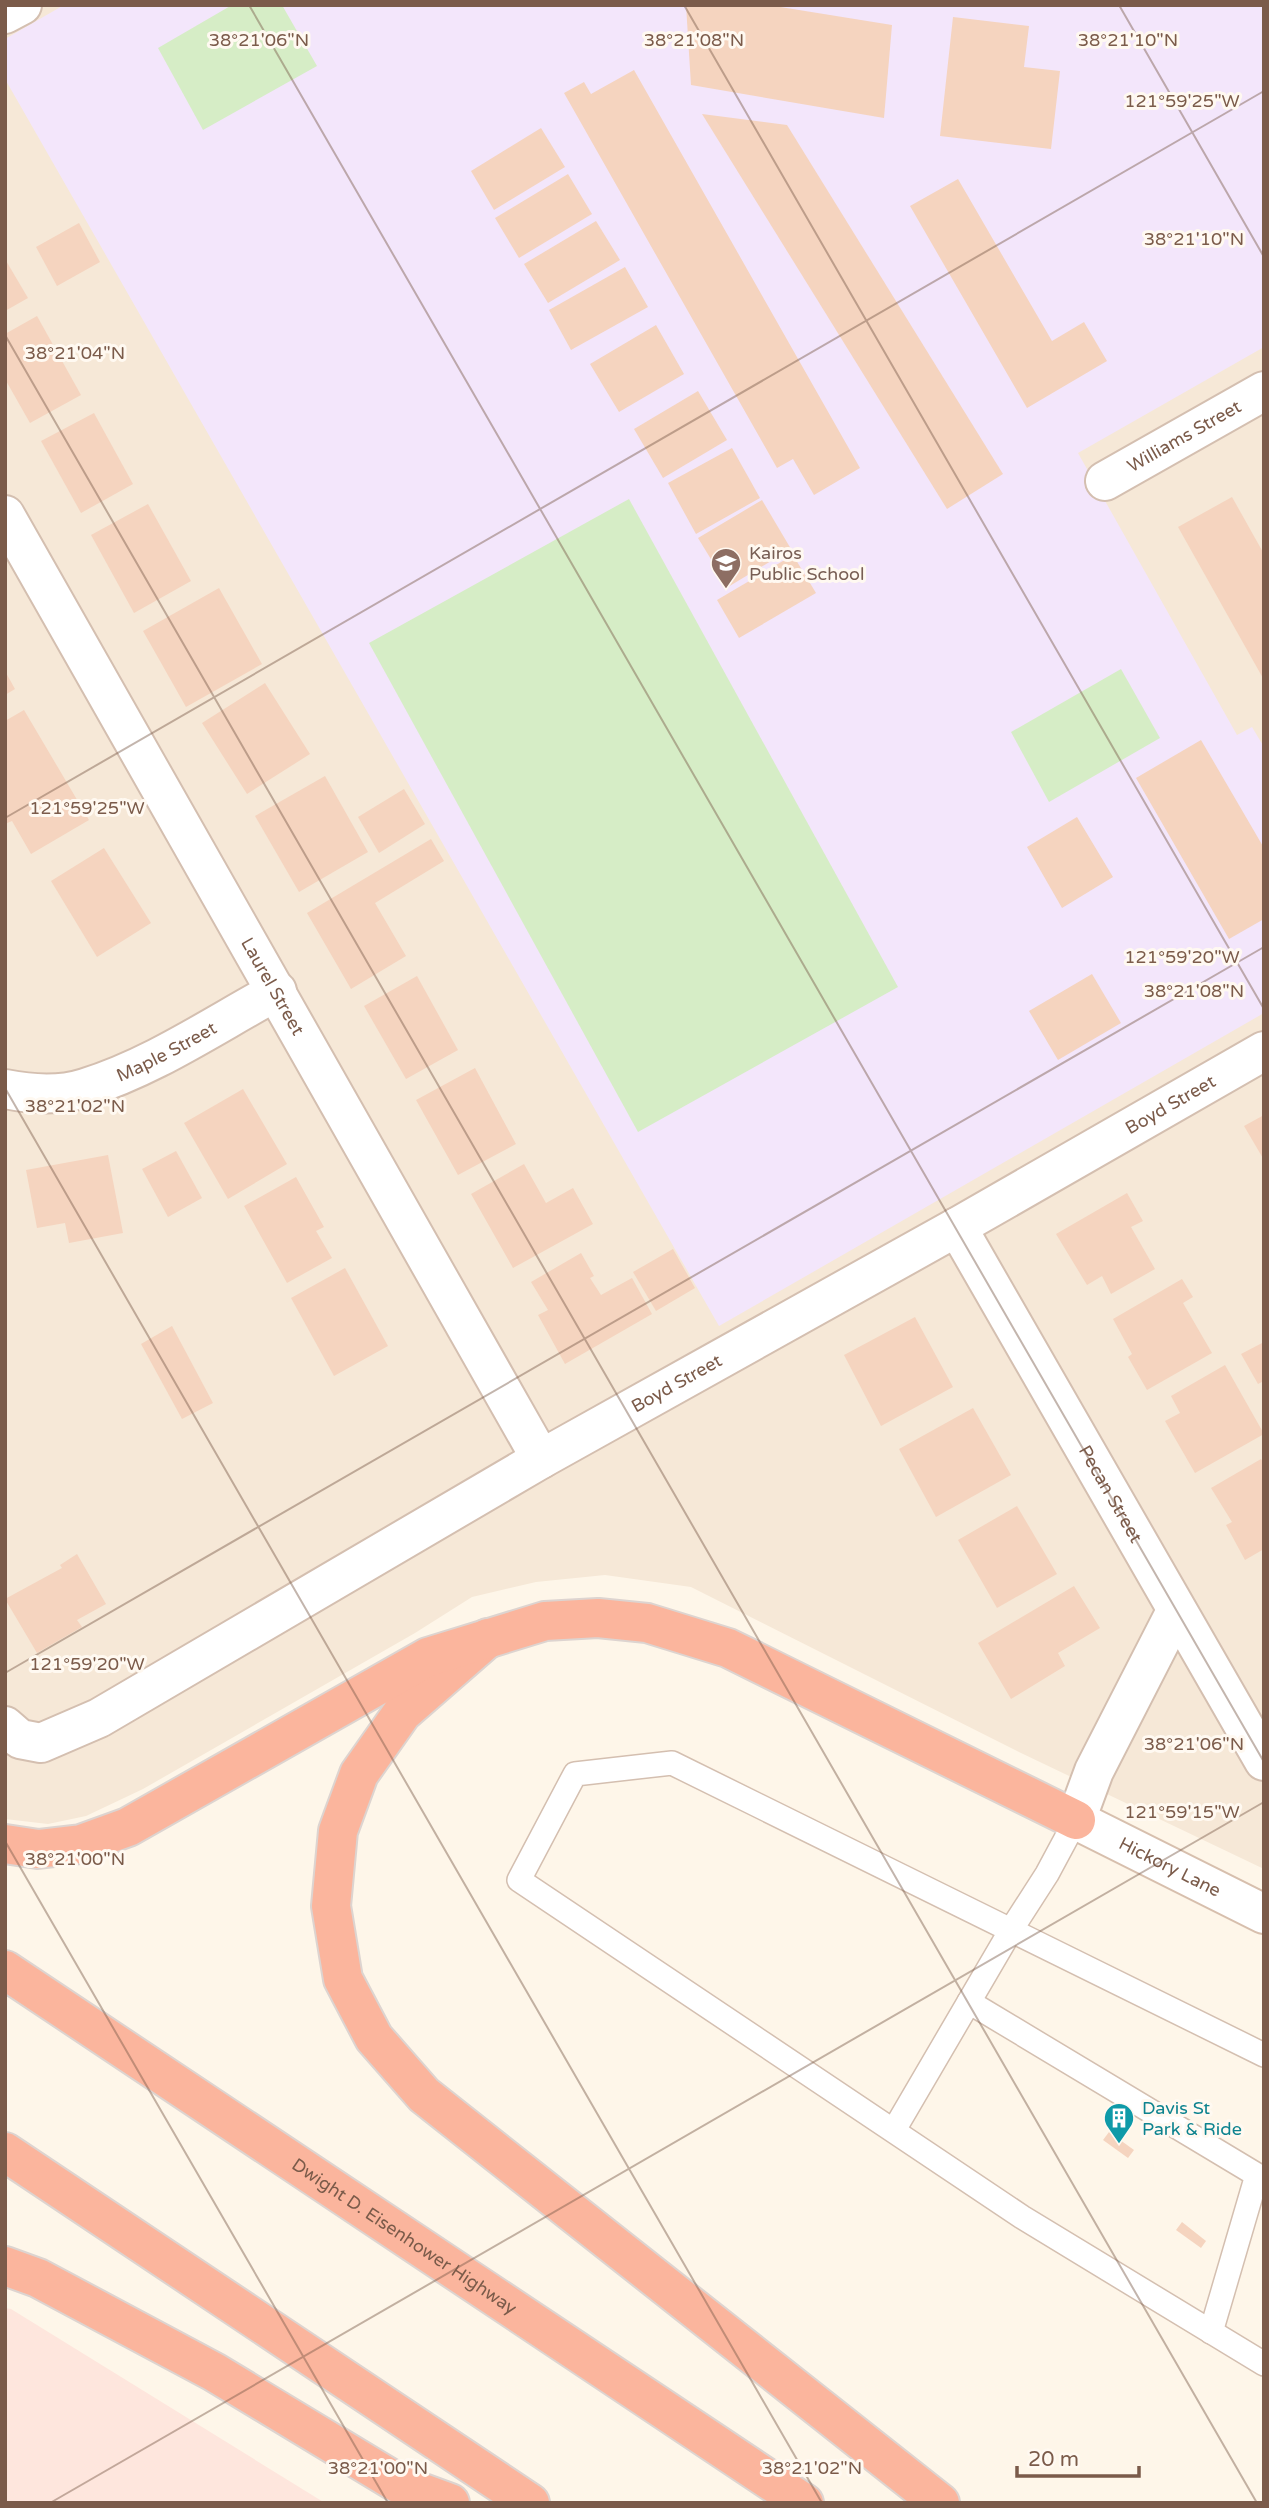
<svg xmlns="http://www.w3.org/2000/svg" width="1269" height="2508" font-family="'Varela Round',sans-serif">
  <rect width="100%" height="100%" fill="#fef6e9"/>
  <polygon fill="#f6e8d7" points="14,5 1264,5 1264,1869 1021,1753 691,1587 605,1575 536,1582 472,1597 415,1633 143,1789 86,1816 48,1824 5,1819 5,10"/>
  <polygon fill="#fee6dd" points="5,2308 11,2309 325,2503 5,2503"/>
  <polygon fill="#f3e6fb" points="64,5 1264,6 1264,347 1078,453 1237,735 1252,727 1264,747 1264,1013 719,1326 5,79 5,39"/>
  <g fill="#d6edc6">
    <polygon points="232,5 282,5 317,66 203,130 158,48"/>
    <polygon points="629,499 898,987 638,1132 369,643"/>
    <polygon points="1121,669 1160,738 1049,802 1011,732"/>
  </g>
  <g fill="#f5d4bf">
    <polygon points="686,5 768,5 892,25 884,118 691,85"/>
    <polygon points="953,17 1029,26 1024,67 1060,71 1051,149 940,136"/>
    <polygon points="634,70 860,468 814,495 793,459 777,468 564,93 584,82 591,94"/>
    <polygon points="702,114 787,125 1003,474 947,509"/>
    <polygon points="541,128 565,167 494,210 471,171"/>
    <polygon points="568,174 592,214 519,258 495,218"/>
    <polygon points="958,179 1052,341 1084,322 1107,361 1027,408 910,206"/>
    <polygon points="596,221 620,260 548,303 524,264"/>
    <polygon points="79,223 100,262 57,286 36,247"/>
    <polygon points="5,259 28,298 5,311"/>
    <polygon points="625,267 648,307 571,350 549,310"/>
    <polygon points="37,316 81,395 30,423 5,379 5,334"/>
    <polygon points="656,325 684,374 619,412 590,364"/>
    <polygon points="698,391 727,440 663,478 634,429"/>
    <polygon points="94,413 133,484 81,513 41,441"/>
    <polygon points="732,448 760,498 696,534 668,483"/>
    <polygon points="1232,497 1264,554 1264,680 1178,527"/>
    <polygon points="762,500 791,549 728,587 698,538"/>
    <polygon points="148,504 191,581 134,613 91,535"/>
    <polygon points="793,555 816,593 739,638 717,600"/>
    <polygon points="219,588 262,664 186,707 143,631"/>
    <polygon points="5,671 15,689 5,695"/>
    <polygon points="265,683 310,754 247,794 202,723"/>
    <polygon points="24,710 89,820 31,854 12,821 5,824 5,721"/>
    <polygon points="1201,740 1264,848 1264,919 1229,939 1136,778"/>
    <polygon points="325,776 368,852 299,892 255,816"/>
    <polygon points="404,789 425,824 379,853 358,817"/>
    <polygon points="1077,817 1113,877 1062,908 1027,847"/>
    <polygon points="431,839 444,861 375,903 406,956 351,989 307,913"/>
    <polygon points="104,848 151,923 97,957 51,881"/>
    <polygon points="1092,974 1121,1023 1058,1060 1029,1011"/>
    <polygon points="417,976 458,1050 406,1079 364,1006"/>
    <polygon points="475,1068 516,1144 458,1175 416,1100"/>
    <polygon points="243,1089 287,1164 228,1199 184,1123"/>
    <polygon points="1264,1115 1264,1160 1244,1126"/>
    <polygon points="176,1151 202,1198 168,1217 142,1169"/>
    <polygon points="108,1155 123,1233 69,1243 65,1223 37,1228 26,1170"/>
    <polygon points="524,1164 546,1203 573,1188 593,1224 513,1268 471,1194"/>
    <polygon points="296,1177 324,1227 316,1231 332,1258 287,1283 244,1206"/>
    <polygon points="1127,1193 1143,1221 1131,1227 1155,1269 1111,1294 1102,1276 1087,1285 1056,1234"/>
    <polygon points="673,1249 695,1288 656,1311 633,1272"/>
    <polygon points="581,1253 594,1276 590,1278 601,1295 632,1278 652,1314 565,1364 538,1315 548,1310 531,1282"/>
    <polygon points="345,1268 388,1346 334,1376 291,1298"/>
    <polygon points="1182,1279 1193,1297 1183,1303 1212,1353 1147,1390 1128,1357 1132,1354 1113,1319"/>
    <polygon points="915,1317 953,1387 881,1426 844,1355"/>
    <polygon points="172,1326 213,1403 182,1419 141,1344"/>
    <polygon points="1264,1342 1264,1381 1258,1384 1241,1354"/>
    <polygon points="1225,1365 1264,1434 1195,1473 1165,1421 1180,1413 1171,1396"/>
    <polygon points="973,1408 1011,1475 936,1517 899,1449"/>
    <polygon points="1261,1459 1264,1464 1264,1549 1245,1560 1226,1525 1232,1522 1211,1488"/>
    <polygon points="1017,1506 1057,1574 997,1608 958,1540"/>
    <polygon points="77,1554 106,1604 77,1620 82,1627 37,1653 5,1599 62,1568 60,1565"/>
    <polygon points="1074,1586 1100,1628 1058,1653 1065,1666 1011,1699 978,1643"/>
    <polygon points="1109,2132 1134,2150 1128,2158 1103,2140"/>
    <polygon points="1182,2222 1206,2241 1201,2248 1176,2230"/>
  </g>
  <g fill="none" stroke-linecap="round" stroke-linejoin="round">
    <g stroke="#d4bfb0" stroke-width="26">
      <g id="lane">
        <polyline points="969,2002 1257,2175 1211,2332"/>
        <polyline points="1264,2055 672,1763 575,1774 519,1880 1022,2217 1264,2364"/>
        <polyline points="894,2130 1011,1930 1047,1874 1076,1820"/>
      </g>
    </g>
    <g stroke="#d4bfb0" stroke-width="42">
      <g id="street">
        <polyline points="5,14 22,5"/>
        <path id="s1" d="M1105,481L1264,391"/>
        <path id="s2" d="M5,515L541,1459"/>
        <path id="s3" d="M5,1089C30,1094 60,1096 85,1088C153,1067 214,1025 277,991"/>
        <path id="s4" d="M957,1227L1264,1761"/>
        <path id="s5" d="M5,1726L20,1739L41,1743L99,1718L541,1459L957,1227L1264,1051"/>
        <polyline points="1076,1820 1094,1771 1176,1611"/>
      </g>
    </g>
    <g stroke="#d7bfad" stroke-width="42">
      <g id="secondary">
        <path id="s6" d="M1076,1820L1264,1914"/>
      </g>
    </g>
    <g stroke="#ddd4d0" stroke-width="42">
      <g id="highway">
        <polyline points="488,1638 402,1713 359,1774 338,1831 331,1906 343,1979 374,2038 424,2095 940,2503"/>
        <polyline points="5,1844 38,1849 81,1844 128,1827 428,1657 545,1621 598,1618 647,1623 728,1648 1076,1820"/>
        <path id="s7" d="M5,1970L804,2503"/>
        <polyline points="5,2152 530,2503"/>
        <polyline points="5,2266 38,2278 214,2372 401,2485 450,2503"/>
      </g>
    </g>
    <use href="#lane" stroke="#fff" stroke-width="23"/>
    <use href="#street" stroke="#fff" stroke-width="38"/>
    <use href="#secondary" stroke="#fff" stroke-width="38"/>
    <use href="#highway" stroke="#fbb59d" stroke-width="38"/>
  </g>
  <path fill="none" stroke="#7b5b4a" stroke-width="2" stroke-opacity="0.45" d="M249,5L1264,1762M684,5L1264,1009M1119,5L1264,257M5,335L1257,2503M5,818L1264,91M5,1088L822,2503M5,1673L1264,947M5,1841L388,2503M50,2503L1264,1802"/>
  <defs>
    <g id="school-pin" transform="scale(1.575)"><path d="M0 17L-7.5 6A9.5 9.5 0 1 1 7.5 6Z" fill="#8d6e63" stroke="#fff9f1"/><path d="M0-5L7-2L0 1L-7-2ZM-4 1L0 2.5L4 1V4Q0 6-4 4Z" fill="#fff"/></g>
    <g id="building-pin" transform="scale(1.575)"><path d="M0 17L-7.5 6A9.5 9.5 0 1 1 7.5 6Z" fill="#0f9aa8" stroke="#fff9f1"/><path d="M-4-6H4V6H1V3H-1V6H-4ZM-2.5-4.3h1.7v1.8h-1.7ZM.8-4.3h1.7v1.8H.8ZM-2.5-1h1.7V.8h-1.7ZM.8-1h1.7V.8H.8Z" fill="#fff"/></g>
  </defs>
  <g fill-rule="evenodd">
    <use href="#school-pin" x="726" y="563"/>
    <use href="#building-pin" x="1119" y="2118"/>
  </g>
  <g text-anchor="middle" stroke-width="6" stroke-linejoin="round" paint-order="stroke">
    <g font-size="18" fill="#7b5b4a" stroke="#fff9f1">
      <text dy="6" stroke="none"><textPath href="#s1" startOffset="91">Williams Street</textPath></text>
      <text dy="6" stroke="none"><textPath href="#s2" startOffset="542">Laurel Street</textPath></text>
      <text dy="6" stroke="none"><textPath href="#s3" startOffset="170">Maple Street</textPath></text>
      <text dy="6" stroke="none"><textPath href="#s5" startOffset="1339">Boyd Street</textPath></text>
      <text dy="6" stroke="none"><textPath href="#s5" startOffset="772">Boyd Street</textPath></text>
      <text dy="6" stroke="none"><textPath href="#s4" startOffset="308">Pecan Street</textPath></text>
      <text dy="6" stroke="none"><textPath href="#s6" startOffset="105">Hickory Lane</textPath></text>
      <text dy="6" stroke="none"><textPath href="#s7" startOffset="480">Dwight D. Eisenhower Highway</textPath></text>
    </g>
    <g font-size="18" fill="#785e54" stroke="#fff9f1" text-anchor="start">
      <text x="749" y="559">Kairos<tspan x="749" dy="21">Public School</tspan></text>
    </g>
    <g font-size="18" fill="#0d838f" stroke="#fff9f1" text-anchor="start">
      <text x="1142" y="2114">Davis St<tspan x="1142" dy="21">Park &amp; Ride</tspan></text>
    </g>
  </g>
  <g font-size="18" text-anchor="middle" fill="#7b5b4a" stroke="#fff9f1" stroke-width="6" stroke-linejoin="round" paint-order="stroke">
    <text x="259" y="46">38°21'06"N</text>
    <text x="694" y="46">38°21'08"N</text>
    <text x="1128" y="46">38°21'10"N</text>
    <text x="1182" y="107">121°59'25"W</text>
    <text x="1194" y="245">38°21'10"N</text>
    <text x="75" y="359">38°21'04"N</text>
    <text x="87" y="814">121°59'25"W</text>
    <text x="1182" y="963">121°59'20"W</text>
    <text x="1194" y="997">38°21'08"N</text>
    <text x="75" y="1112">38°21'02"N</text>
    <text x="87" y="1670">121°59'20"W</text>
    <text x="1194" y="1750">38°21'06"N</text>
    <text x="1182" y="1818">121°59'15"W</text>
    <text x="75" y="1865">38°21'00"N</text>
    <text x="378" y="2474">38°21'00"N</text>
    <text x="812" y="2474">38°21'02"N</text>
  </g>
  <rect width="1269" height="2508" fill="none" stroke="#7b5b4a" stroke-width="14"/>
  <path d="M1017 2466v10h122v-10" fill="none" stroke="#7b5b4a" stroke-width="3.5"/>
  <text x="1028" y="2466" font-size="21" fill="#7b5b4a" stroke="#fff9f1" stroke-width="5" paint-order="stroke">20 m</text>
</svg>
